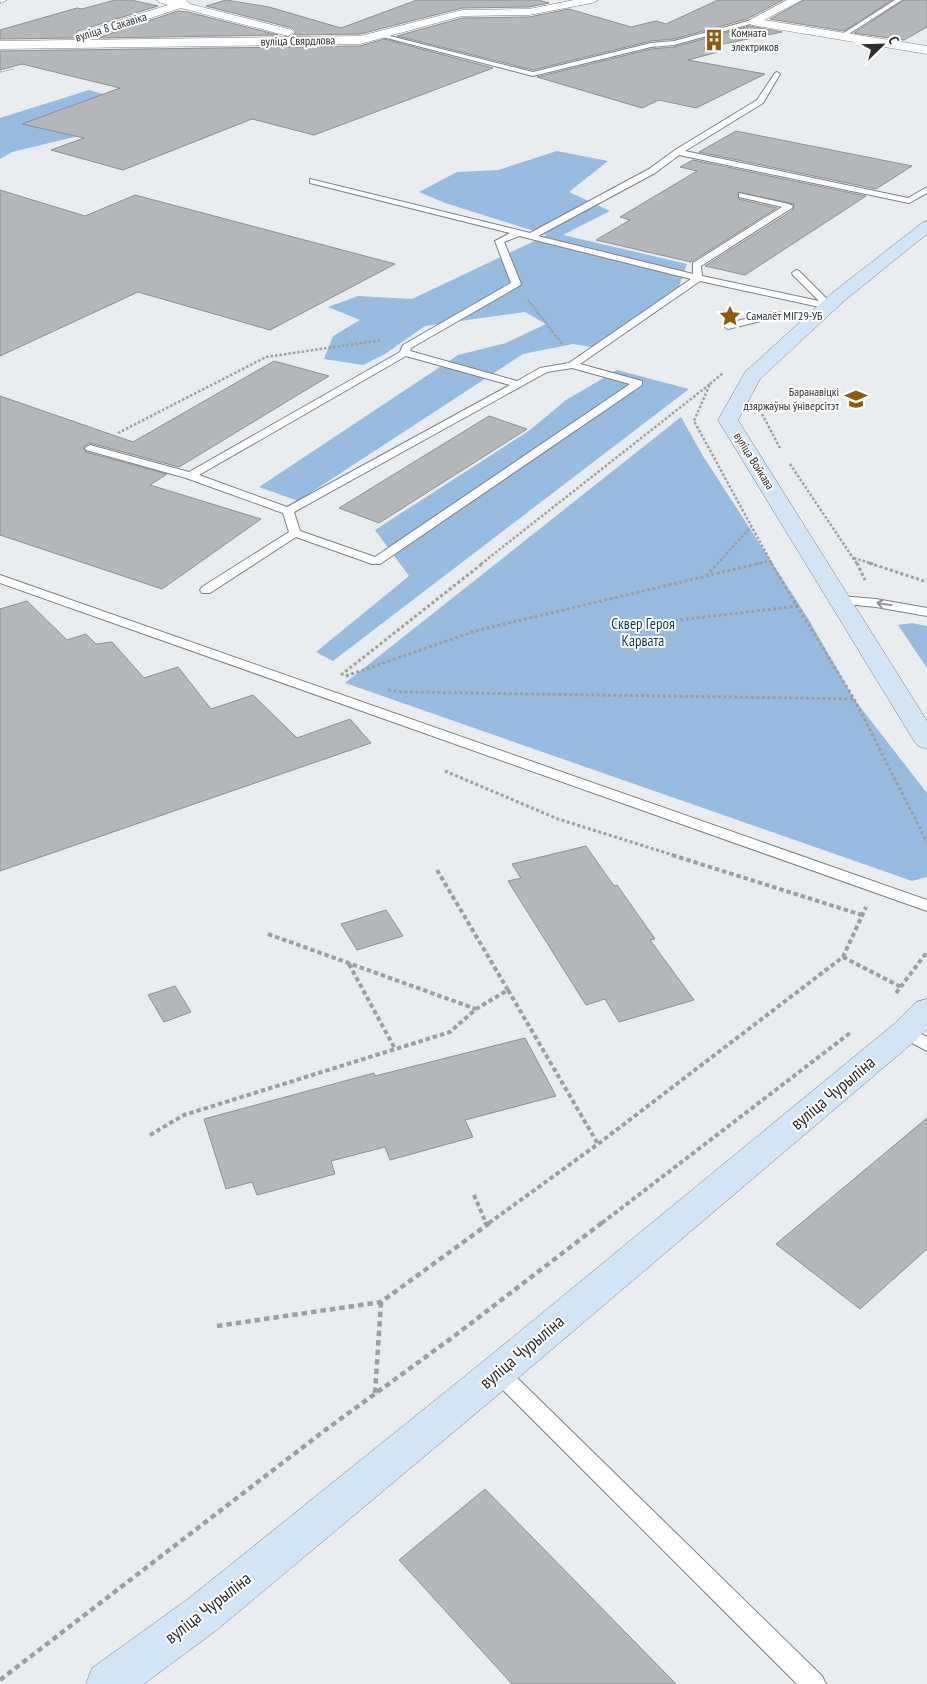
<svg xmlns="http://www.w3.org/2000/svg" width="927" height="1684" font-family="'PT Sans Narrow',sans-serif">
  <rect width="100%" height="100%" fill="#e8ecef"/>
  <g fill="#97bce0">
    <polygon points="89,90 170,114 12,152 0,159 0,118"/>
    <polygon points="557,151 608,161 569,192 610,211 563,235 687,264 677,292 596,348 573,344 523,354 298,501 259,487 458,355 506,343 546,324 525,312 425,326 385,354 363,365 324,359 333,336 360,320 328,307 358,296 412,299 547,235 445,203 419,192 457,172 498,170"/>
    <polygon points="617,370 689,389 333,661 316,652 409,576 375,530 530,430 566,400"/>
    <polygon points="681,417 703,456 809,620 854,699 927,793 927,877 912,881 345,683"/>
    <polygon points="912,623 927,626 927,668 898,625"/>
  </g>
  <g fill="#b5b8bb" stroke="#8d8f92">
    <polygon points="115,0 131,0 158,6 78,31 75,35 77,38 0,39 0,30 77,8 82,9"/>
    <polygon points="226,0 269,7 341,28 417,0 538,0 549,3 529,7 462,8 360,34 293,35 296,32 292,28 206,6"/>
    <polygon points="718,0 783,0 747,19 674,39 651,41 533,70 397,36 462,18 529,17 569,9 631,27 656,21 666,24"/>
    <polygon points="804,0 892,0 844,31 770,19"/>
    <polygon points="904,0 927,0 927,27 904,40 854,33"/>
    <polygon points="178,11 188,12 278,35 97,38"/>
    <polygon points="750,26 782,32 704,48 718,52 688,60 765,74 696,108 659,100 642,108 537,77 651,49 674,47"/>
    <polygon points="384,39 493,68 314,135 252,119 123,170 51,150 84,138 22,124 120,88 22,64 0,70 0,51 360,46"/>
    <polygon points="736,131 912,166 876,189 699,152"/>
    <polygon points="693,160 866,196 745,275 705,266 793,210 794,204 738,192 739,199 777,208 691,262 596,240 630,220 620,217 697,171 680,167"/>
    <polygon points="0,190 85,216 135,195 395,264 270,330 138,292 0,356"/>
    <polygon points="274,361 329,376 179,467 90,443 83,447 86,452 167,474 150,485 261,519 162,589 0,535 0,396 133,442"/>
    <polygon points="489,416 527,429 379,523 339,508"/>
    <polygon points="27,601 67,640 86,634 96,644 112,642 144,678 178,667 211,709 253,695 297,738 350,719 371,743 0,871 0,609"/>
    <polygon points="586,846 614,886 617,885 655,939 650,940 694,1000 619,1022 605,999 586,1005 508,881 521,878 512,864"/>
    <polygon points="386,910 403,936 357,950 341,924"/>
    <polygon points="175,986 191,1012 164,1022 148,995"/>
    <polygon points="525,1038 556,1096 465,1120 473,1137 390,1160 385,1147 331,1161 335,1174 257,1195 252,1182 226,1189 204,1119 374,1073 375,1076"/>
    <polygon points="927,1118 927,1249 860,1309 776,1244"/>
    <polygon points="485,1489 676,1684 512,1684 399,1560"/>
  </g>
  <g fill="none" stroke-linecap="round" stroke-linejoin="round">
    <g stroke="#7e8184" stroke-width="2">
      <g id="lane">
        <polygon points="895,0 902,0 844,37 839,36"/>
        <polygon points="752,20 754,21 754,23 674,45 651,47 533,76 375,35 378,33 533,72 651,43 674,41"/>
        <path d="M777,72L780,74L763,103L685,151L908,198L927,187V193L909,203L679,155L655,173L538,236L693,274V263L782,207L739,197V193L789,204L793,206L792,208L701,266L702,276L819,301L793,275L792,273L796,270L799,271L834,306L829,309L700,281L580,364L642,381V385L380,564H372L296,537L210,593H202L200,590L202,587L289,532L283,513L186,478L86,450L85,448L90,445L189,472L400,352L403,345L511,283L495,241L510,233L310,183V179L530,233L649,169L675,150L757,100L775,73ZM519,236L691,279L569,363L540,368L517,381L410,351L411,348L519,286L521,284L504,242ZM406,356L510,385L287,507L199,475ZM572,368L630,384L375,557L300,531L294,512L547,372Z"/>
        <polygon points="773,312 815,316 820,319 815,322 773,318 728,329 723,326 725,324"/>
        <polygon points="0,575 927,900 927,911 0,583"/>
        <polygon points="840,596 876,599 927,608 927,616 876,607 836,603 834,600 836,597"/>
        <polygon points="905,1026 927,1037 927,1051 899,1036 896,1032 899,1028"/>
        <polygon points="498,1363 505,1366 822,1676 826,1684 797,1684 491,1378 488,1372 491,1366"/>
      </g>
    </g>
    <g stroke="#7e8184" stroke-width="1">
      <g id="street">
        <polygon points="0,0 7,0 1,3"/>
        <polygon points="157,0 186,0 190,4 292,30 294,32 288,36 181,8 87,39 83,40 77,36 79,33 168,5 159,2"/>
        <polygon points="574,0 598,0 592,3 529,15 462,16 360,44 0,49 0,41 360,36 462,10 529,9"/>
        <polygon points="787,0 802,0 764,20 927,46 927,54 752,25 746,22"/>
      </g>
    </g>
    <g stroke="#7e8184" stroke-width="1">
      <g id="secondary">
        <polygon points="927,221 927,234 844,301 760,379 738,420 927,721 927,749 918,746 914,741 718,420 745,372 832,293 922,223"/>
        <polygon points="927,999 927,1029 916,1040 511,1384 218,1629 144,1684 86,1684 92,1668 188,1599 485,1360 894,1024 916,1002"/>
      </g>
    </g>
    <polyline stroke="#9c9fa1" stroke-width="1" stroke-dasharray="2 1" stroke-linecap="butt" points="0,72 14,69"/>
    <polyline stroke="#9c9fa1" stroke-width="2" stroke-dasharray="2 1" stroke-linecap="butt" points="528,300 553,332"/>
    <g stroke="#9c9fa1" stroke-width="2.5" stroke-dasharray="2.5 2" stroke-linecap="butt">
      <polyline points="552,331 563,345"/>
      <polyline points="710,384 723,373"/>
      <polyline points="762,414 780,448"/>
      <polyline points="118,433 266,357 382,340"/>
      <polyline points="790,464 857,564"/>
      <polyline points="854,558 873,564"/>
      <polyline points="481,564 710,384 694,421 772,564"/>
      <polyline points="717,564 751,527"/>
      <polyline points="756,564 770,561"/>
    </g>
    <g stroke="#9c9fa1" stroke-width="3" stroke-dasharray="3 2.5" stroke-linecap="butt">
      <polyline points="771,563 854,699 927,842"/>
      <polyline points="857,563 865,580"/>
      <polyline points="869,563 927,582"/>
      <polyline points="706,576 718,563"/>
      <polyline points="653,623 798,606"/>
      <polyline points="341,675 483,563"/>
      <polyline points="346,676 475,631 761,563"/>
      <polyline points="388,690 403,692 854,699"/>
      <polyline points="445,771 558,819 676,856"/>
    </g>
    <g stroke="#9c9fa1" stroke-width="4" stroke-dasharray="4.5 3" stroke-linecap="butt">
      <polyline points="672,855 862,915"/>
      <polyline points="268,934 476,1009"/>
      <polyline points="843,957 901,987"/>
      <polyline points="349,964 395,1049"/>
      <polyline points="508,990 598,1144"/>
      <polyline points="896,993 927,952"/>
      <polyline points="150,1135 184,1115 450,1032 476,1009 508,990 437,870"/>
      <polyline points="474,1195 486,1223"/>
      <polyline points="489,1223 598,1144 843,957 866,907"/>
      <polyline points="602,1223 850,1033"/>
    </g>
    <g stroke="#9c9fa1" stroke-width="4.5" stroke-dasharray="5.5 4" stroke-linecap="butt">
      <polyline points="485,1222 486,1224"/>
      <polyline points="217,1326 381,1302 491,1222"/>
      <polyline points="375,1393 381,1302"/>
      <polyline points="0,1680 324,1431 453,1337 603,1222"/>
    </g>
    <use href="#lane" fill="#fff" fill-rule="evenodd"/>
    <use href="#street" fill="#fff" fill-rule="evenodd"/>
    <use href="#secondary" fill="#d2e5f7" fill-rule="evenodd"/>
  </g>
  <defs><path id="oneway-shaft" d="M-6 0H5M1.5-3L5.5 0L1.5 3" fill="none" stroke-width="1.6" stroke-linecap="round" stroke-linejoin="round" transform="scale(1.25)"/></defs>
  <use stroke="#969698" href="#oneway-shaft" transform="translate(884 604) rotate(-171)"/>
  <defs>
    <g id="building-bare" transform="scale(1.725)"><path d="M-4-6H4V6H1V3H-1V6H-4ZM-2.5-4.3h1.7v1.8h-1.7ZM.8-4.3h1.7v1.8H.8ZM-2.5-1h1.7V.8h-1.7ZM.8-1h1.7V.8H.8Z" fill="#8e5a0b" stroke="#fff" stroke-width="2.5" paint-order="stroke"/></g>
    <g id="sight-bare" transform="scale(1.725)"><path d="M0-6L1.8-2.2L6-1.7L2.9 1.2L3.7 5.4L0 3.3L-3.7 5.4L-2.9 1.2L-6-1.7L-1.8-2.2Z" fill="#8e5a0b" stroke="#fff" stroke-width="2.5" paint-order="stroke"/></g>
    <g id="university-bare" transform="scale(1.725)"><path d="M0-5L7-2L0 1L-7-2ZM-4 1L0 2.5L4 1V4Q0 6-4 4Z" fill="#8e5a0b" stroke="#fff" stroke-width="2.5" paint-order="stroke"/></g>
  </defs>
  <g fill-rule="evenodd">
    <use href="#building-bare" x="714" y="40"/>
    <use href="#sight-bare" x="730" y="316"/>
    <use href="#university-bare" x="856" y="399"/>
  </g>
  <g text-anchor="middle" stroke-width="4" stroke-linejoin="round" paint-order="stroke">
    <g font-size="12" fill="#2d2e30" stroke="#fff">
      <text transform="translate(111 27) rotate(-17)" y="4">вуліца 8 Сакавіка</text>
      <text transform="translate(298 41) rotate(-1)" y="4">вуліца Свярдлова</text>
      <text transform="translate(754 461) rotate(58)" y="4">вуліца Войкава</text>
    </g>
    <g font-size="12" fill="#2d2e30" stroke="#fff" text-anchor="start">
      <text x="731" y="37">Комната<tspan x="731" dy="14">электриков</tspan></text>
      <text x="746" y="320">Самалёт МІГ29-УБ</text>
      <text x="839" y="396" text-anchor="end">Баранавіцкі<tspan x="839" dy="14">дзяржаўны ўніверсітэт</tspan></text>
    </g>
    <g font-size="15" fill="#133b5f" stroke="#fff">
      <text x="643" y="629">Сквер Героя<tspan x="643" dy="17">Карвата</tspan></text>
    </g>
    <g font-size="18" fill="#2d2e30" stroke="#fff">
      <text transform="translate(833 1093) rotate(-40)" y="6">вуліца Чурыліна</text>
      <text transform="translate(522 1352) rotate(-40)" y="6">вуліца Чурыліна</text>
      <text transform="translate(208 1608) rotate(-38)" y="6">вуліца Чурыліна</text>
    </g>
  </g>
  <g transform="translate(882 45) rotate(67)" stroke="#ffffff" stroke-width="4" paint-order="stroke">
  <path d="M0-4L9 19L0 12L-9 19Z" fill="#2d2e30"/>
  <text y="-8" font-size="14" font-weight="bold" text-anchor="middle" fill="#2d2e30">С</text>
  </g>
</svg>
